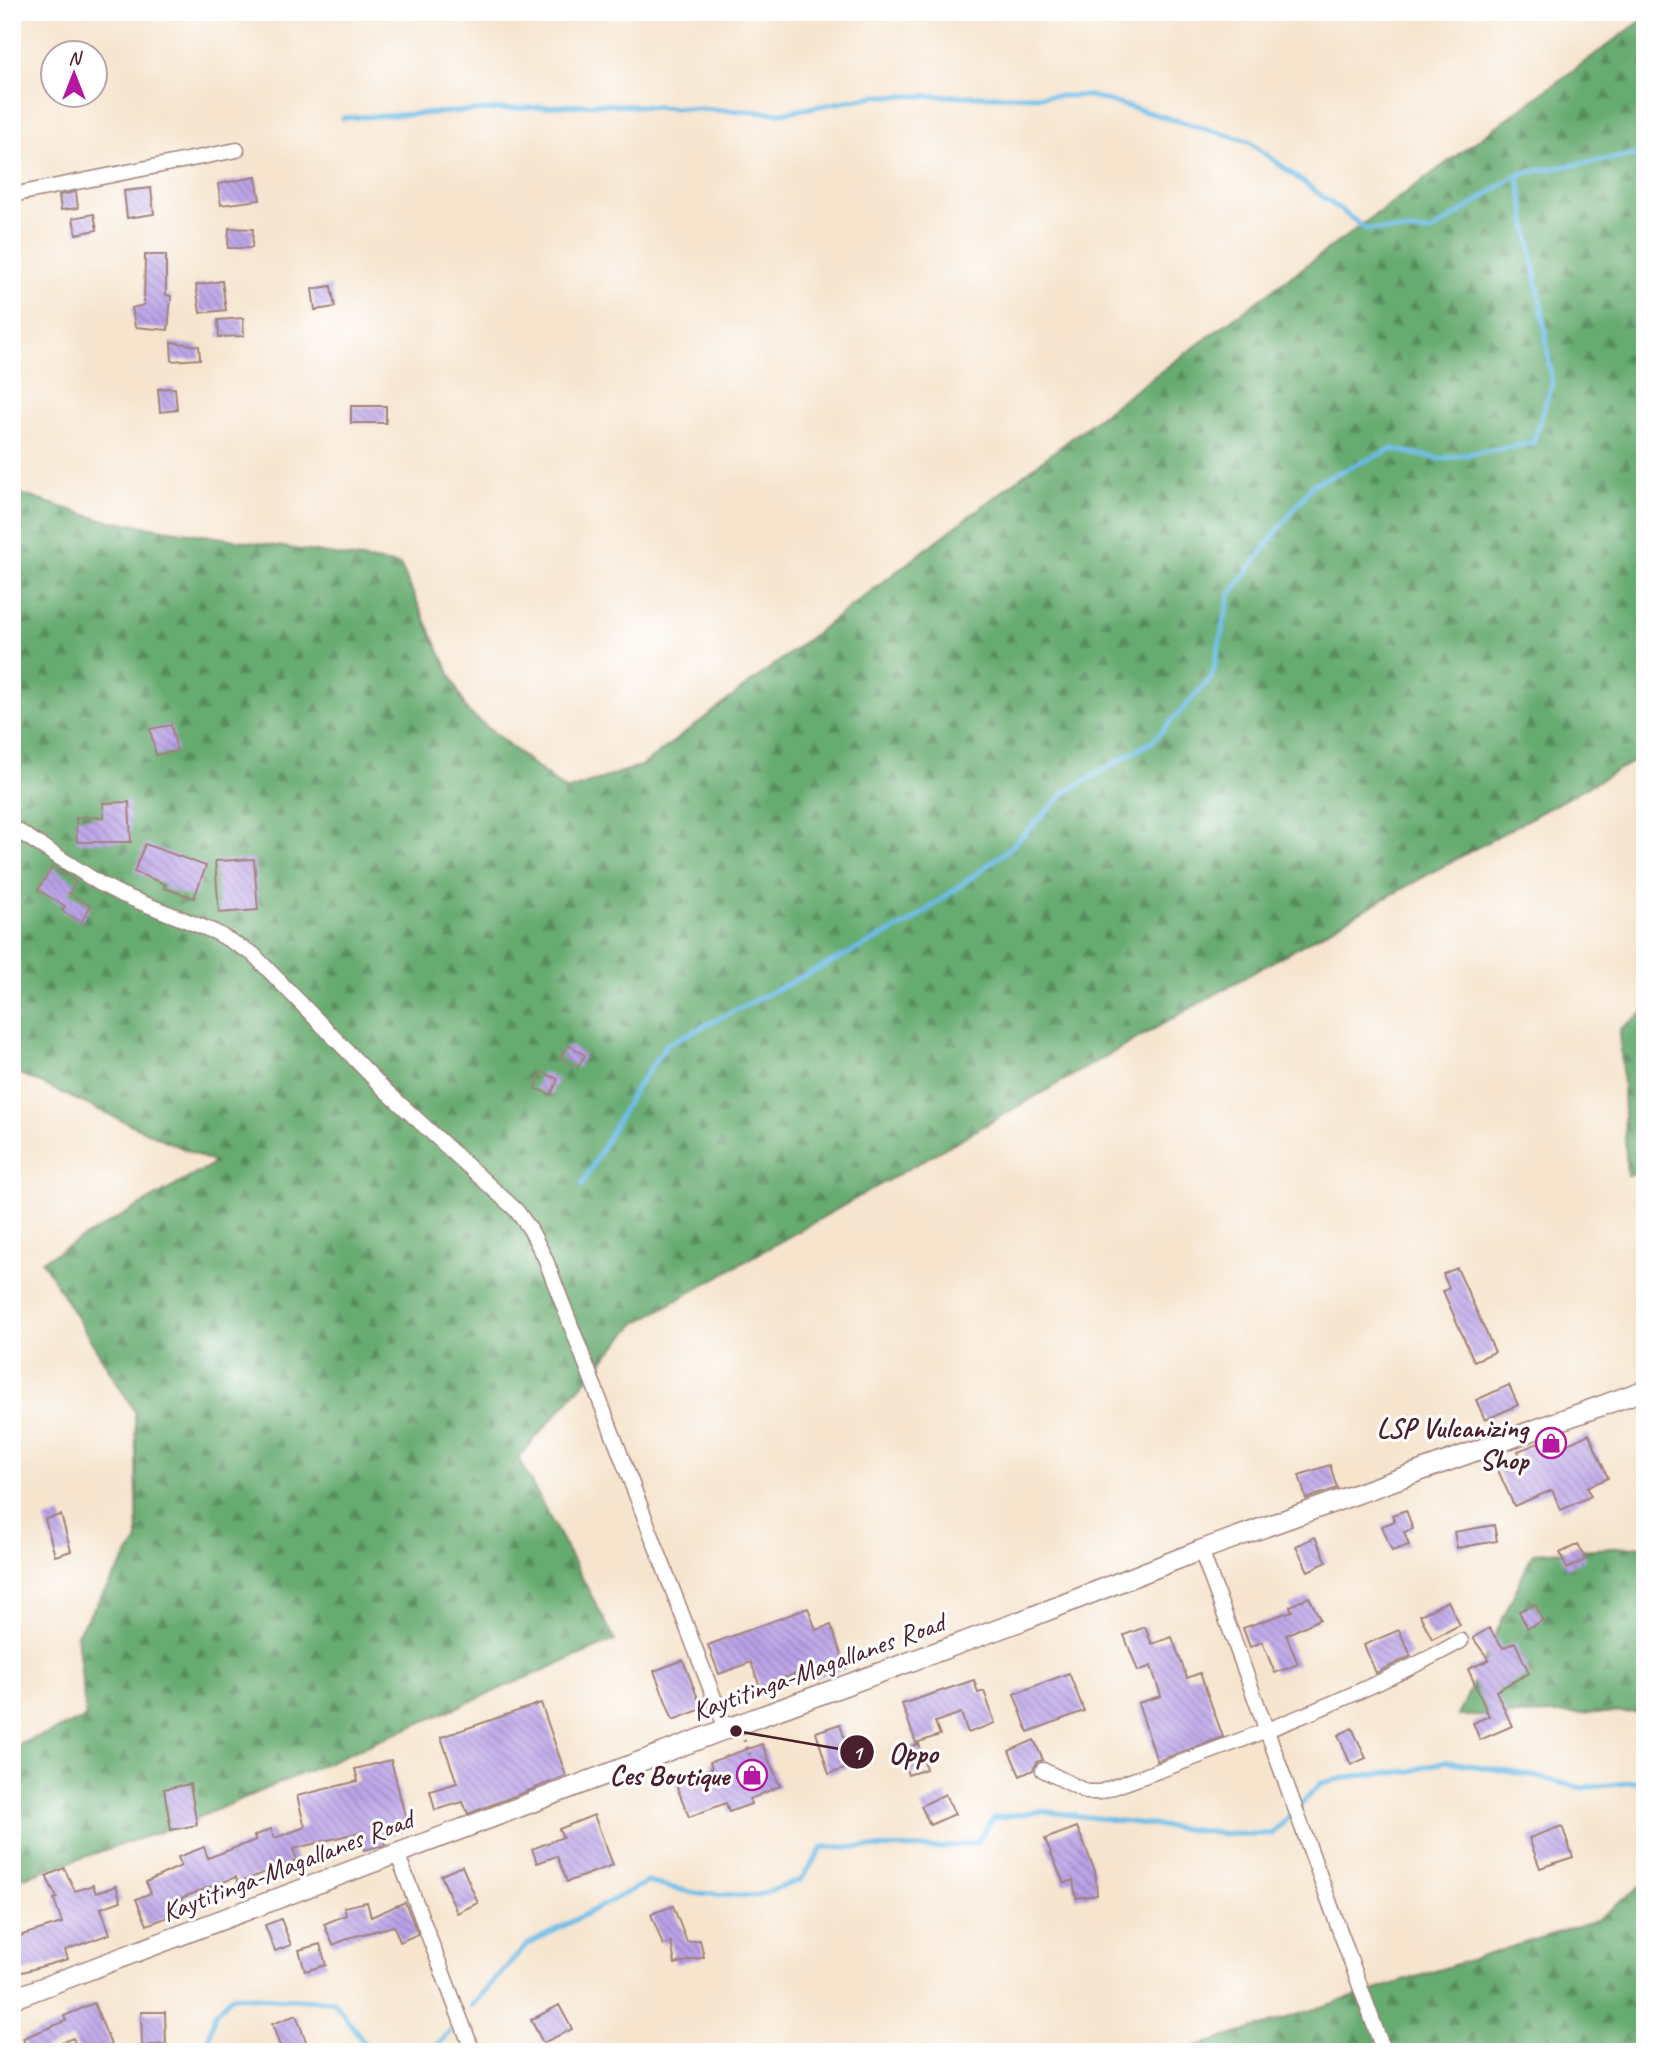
<svg xmlns="http://www.w3.org/2000/svg" width="1657" height="2064" font-family="Caveat,sans-serif">
  <defs>
    <pattern id="forest-firs" width="22" height="20" patternUnits="userSpaceOnUse" patternTransform="scale(1.75)"><rect width="22" height="20" fill="#66ab70"/><path d="M5 1l3.5 6h-7zM16 11l3.5 6h-7z" fill="#568b5c"/></pattern>
    <pattern id="building-back-hatch" width="6" height="6" patternUnits="userSpaceOnUse" patternTransform="scale(1.75)"><rect width="6" height="6" fill="#baa1e7"/><path d="M-1 5l2 2M0 0l6 6M5-1l2 2" fill="none" stroke="#9983bb"/></pattern>
  </defs>
  <rect width="100%" height="100%" fill="#fff"/>
  <filter id="ink" filterUnits="userSpaceOnUse"><feTurbulence type="fractalNoise" baseFrequency=".0143" numOctaves="2"/><feDisplacementMap in="SourceGraphic" scale="14" xChannelSelector="R" yChannelSelector="G"/><feConvolveMatrix kernelMatrix="1 2 1 2 8 2 1 2 1" color-interpolation-filters="sRGB"/></filter>
  <filter id="wash" filterUnits="userSpaceOnUse"><feTurbulence type="fractalNoise" baseFrequency=".00686" numOctaves="4" result="noise"/><feDisplacementMap in="SourceGraphic" scale="28" xChannelSelector="R" yChannelSelector="G"/><feGaussianBlur stdDeviation="1.57" result="paint"/><feColorMatrix in="noise" values="0 0 0 0 0 0 0 0 0 0 0 0 0 0 0 0 0 1.4 0 .05"/><feComposite in="paint" operator="in"/></filter>
  <g filter="url(#wash)">
    <rect width="100%" height="100%" fill="#f6e4cd"/>
    <g fill="url(#forest-firs)" stroke="#58654e" stroke-width="2">
      <polygon points="1645,18 1645,755 1360,912 635,1324 518,1458 615,1640 183,1824 12,1881 12,1747 86,1718 77,1634 138,1540 135,1412 42,1261 215,1163 12,1070 12,491 99,519 400,565 467,711 566,791 643,765 1115,405"/>
      <polygon points="1645,1012 1645,1172 1627,1176 1620,1029"/>
      <polygon points="1645,1546 1645,1712 1458,1716 1533,1553"/>
      <polygon points="1645,1883 1645,2052 1179,2052 1597,1920"/>
    </g>
    <g fill="none" stroke-linecap="round" stroke-linejoin="round">
      <g stroke="#6bbbe6" stroke-width="5">
        <polyline points="343,118 596,104 782,113 875,96 1091,96 1248,141 1366,229 1431,232 1518,174"/>
        <polyline points="582,1185 632,1094 666,1045 911,922 1008,850 1067,791 1153,741 1212,677 1230,595 1313,484 1392,449 1440,459 1533,443 1552,384 1544,322 1518,174 1634,155 1645,158"/>
        <polyline points="471,2006 527,1945 647,1882 695,1893 755,1896 801,1880 823,1847 941,1848 977,1842 993,1818 1041,1811 1225,1834 1272,1834 1321,1783 1354,1776 1411,1771 1446,1761 1529,1775 1582,1788 1645,1781"/>
        <polyline points="206,2052 215,2013 232,1996 334,2001 371,2052"/>
        <polyline points="397,2052 432,2050 450,2031"/>
      </g>
    </g>
    <g id="blocks">
      <g fill="url(#building-back-hatch)">
        <polygon points="256,177 260,200 221,205 218,184"/>
        <polygon points="151,188 154,214 127,218 124,191"/>
        <polygon points="76,192 78,208 61,210 59,195"/>
        <polygon points="94,214 97,230 76,234 73,218"/>
        <polygon points="229,228 253,229 252,248 228,248"/>
        <polygon points="145,255 166,255 166,295 171,296 168,330 135,327 132,308 144,305"/>
        <polygon points="222,281 226,310 200,313 196,285"/>
        <polygon points="331,286 335,307 315,310 312,289"/>
        <polygon points="243,318 244,336 219,337 218,320"/>
        <polygon points="171,342 199,346 200,359 172,361"/>
        <polygon points="175,388 177,410 160,412 158,389"/>
        <rect x="351" y="406" width="35" height="17"/>
        <polygon points="171,725 177,751 156,755 150,729"/>
        <polygon points="129,802 131,842 77,842 76,818 104,817 103,803"/>
        <polygon points="145,844 206,866 194,898 164,888 165,884 134,872"/>
        <polygon points="254,859 258,910 219,913 215,861"/>
        <polygon points="52,867 76,882 69,893 91,906 81,922 62,911 65,906 38,890"/>
        <polygon points="568,1045 585,1055 577,1068 560,1057"/>
        <polygon points="542,1072 558,1079 551,1095 535,1088"/>
        <polygon points="1457,1268 1495,1352 1474,1361 1443,1291 1449,1288 1443,1274"/>
        <polygon points="1509,1385 1518,1405 1485,1420 1476,1400"/>
        <polygon points="1589,1434 1608,1478 1587,1487 1591,1496 1561,1510 1552,1490 1514,1506 1497,1468 1520,1457 1518,1451 1546,1440 1551,1452"/>
        <polygon points="1330,1465 1337,1488 1306,1499 1299,1475"/>
        <polygon points="1406,1510 1413,1529 1404,1532 1409,1545 1392,1551 1382,1526 1395,1521 1392,1515"/>
        <polygon points="61,1515 71,1551 55,1556 45,1519"/>
        <polygon points="1494,1525 1497,1541 1457,1548 1454,1532"/>
        <polygon points="1315,1537 1327,1562 1308,1571 1296,1546"/>
        <polygon points="1578,1544 1586,1559 1567,1569 1560,1553"/>
        <polygon points="1309,1597 1320,1619 1286,1635 1298,1664 1275,1673 1262,1642 1250,1647 1243,1628 1292,1611 1290,1606"/>
        <polygon points="1448,1601 1460,1625 1432,1639 1420,1615"/>
        <polygon points="1535,1604 1543,1621 1527,1628 1519,1611"/>
        <polygon points="808,1608 816,1630 831,1625 846,1668 809,1680 806,1670 760,1687 751,1662 719,1674 708,1645"/>
        <polygon points="1145,1627 1152,1644 1172,1637 1187,1678 1200,1673 1223,1737 1157,1761 1138,1703 1161,1696 1151,1666 1138,1671 1124,1635"/>
        <polygon points="1489,1628 1503,1648 1515,1642 1529,1673 1496,1691 1512,1726 1480,1740 1473,1723 1489,1716 1468,1669 1489,1660 1473,1638"/>
        <polygon points="1399,1630 1411,1656 1376,1673 1364,1645"/>
        <polygon points="683,1660 702,1709 673,1720 654,1671"/>
        <polygon points="1069,1673 1084,1711 1028,1732 1014,1694"/>
        <polygon points="974,1680 978,1693 984,1691 995,1723 968,1733 961,1713 935,1722 940,1735 916,1743 902,1704"/>
        <polygon points="541,1703 566,1776 468,1814 463,1802 435,1810 430,1791 457,1783 441,1737"/>
        <polygon points="840,1724 853,1766 829,1774 816,1732"/>
        <polygon points="1352,1728 1366,1758 1351,1765 1338,1735"/>
        <polygon points="1034,1740 1043,1760 1037,1762 1033,1770 1020,1776 1009,1751"/>
        <polygon points="762,1744 780,1786 750,1799 751,1804 729,1812 726,1803 689,1817 675,1782 712,1768 710,1762"/>
        <polygon points="919,1744 926,1769 908,1775 900,1750"/>
        <polygon points="391,1760 406,1820 399,1822 402,1832 383,1836 385,1845 364,1850 360,1832 293,1849 297,1860 238,1883 236,1877 181,1898 187,1910 147,1925 136,1899 151,1893 146,1882 181,1866 178,1857 204,1847 208,1858 256,1840 254,1836 271,1829 275,1838 305,1827 297,1796 358,1781 355,1769"/>
        <polygon points="190,1784 197,1825 171,1830 164,1789"/>
        <polygon points="945,1794 955,1814 930,1825 921,1806"/>
        <polygon points="594,1815 613,1865 567,1882 557,1856 537,1863 532,1849 563,1837 559,1829"/>
        <polygon points="1562,1826 1573,1857 1540,1868 1529,1838"/>
        <polygon points="1077,1827 1095,1871 1097,1895 1076,1898 1073,1880 1064,1884 1045,1839"/>
        <polygon points="462,1866 478,1903 457,1913 441,1875"/>
        <polygon points="64,1868 75,1891 93,1885 96,1893 116,1886 121,1901 101,1908 110,1934 65,1950 68,1959 12,1975 12,1938 62,1923 54,1899 57,1898 46,1876"/>
        <polygon points="367,1902 371,1917 405,1902 418,1934 400,1942 394,1926 352,1937 333,1945 324,1924 346,1915 344,1907"/>
        <polygon points="673,1906 687,1942 700,1940 704,1957 675,1964 671,1942 663,1945 651,1914"/>
        <polygon points="281,1919 291,1945 275,1951 265,1925"/>
        <polygon points="320,1944 326,1965 305,1971 299,1950"/>
        <polygon points="94,2003 114,2052 79,2052 73,2038 39,2052 28,2052 23,2038 66,2021 64,2016"/>
        <polygon points="559,2005 572,2029 543,2043 531,2020"/>
        <polygon points="141,2012 165,2012 166,2044 142,2046"/>
        <polygon points="296,2015 310,2052 282,2052 272,2024"/>
      </g>
    </g>
  </g>
  <g filter="url(#ink)">
    <use href="#blocks" fill-opacity="0" stroke="#a0827c" stroke-width="2"/>
    <g fill="none" stroke-linecap="round" stroke-linejoin="round">
      <g stroke="#a0827c" stroke-width="17">
        <g id="street">
          <polyline points="12,195 237,150"/>
          <polyline points="12,827 99,883 120,894 215,932 253,954 386,1091 516,1210 530,1229 545,1258 726,1729"/>
          <polyline points="1201,1550 1384,2052"/>
          <path d="M1043,1770L1087,1792H1100C1222,1748 1346,1704 1461,1641"/>
          <polyline points="397,1853 473,2052"/>
        </g>
      </g>
      <g stroke="#a0827c" stroke-width="22">
        <polyline id="secondary" points="12,1999 726,1729 1021,1621 1201,1550 1645,1390"/>
      </g>
      <polyline stroke="#a0827c" stroke-width="3.5" stroke-dasharray="2 5" stroke-linecap="butt" points="744,1740 765,1791"/>
      <use href="#street" stroke="#fff" stroke-width="14"/>
      <use href="#secondary" stroke="#fff" stroke-width="19"/>
    </g>
  </g>
  <defs>
    <g id="shop-ring" transform="scale(1.575)"><circle r="9.5" fill="#fff" stroke="#b5179e" stroke-width="1.5"/><path d="M-5-2.5h2.3a2.7 3.5 0 0 1 5.4 0H5L5.5 6h-11ZM-1.5-2.5h3a1.5 2.3 0 0 0-3 0Z" fill="#b5179e"/></g>
  </defs>
  <g fill-rule="evenodd">
    <use href="#shop-ring" x="1551" y="1443"/>
    <use href="#shop-ring" x="752" y="1775"/>
  </g>
  <g text-anchor="middle" stroke-width="6" stroke-linejoin="round" paint-order="stroke">
    <g font-size="28" font-weight="bold" fill="#4a1f2b" stroke="#fff" text-anchor="end">
      <text x="1528" y="1437">LSP Vulcanizing<tspan x="1528" dy="32">Shop</tspan></text>
      <text x="729" y="1785">Ces Boutique</text>
    </g>
    <g font-size="28" fill="#4a1f2b" stroke="#fff">
      <text transform="translate(818 1666) rotate(-20)" y="10">Kaytitinga-Magallanes Road</text>
      <text transform="translate(287 1865) rotate(-21)" y="10">Kaytitinga-Magallanes Road</text>
    </g>
  </g>
  <path fill="none" stroke="#4a1f2b" stroke-width="2.5" d="M736 1731L857 1752"/>
  <g fill="#4a1f2b" stroke="#fff" stroke-width="2.5">
    <circle cx="736" cy="1731" r="7"/>
    <circle cx="857" cy="1752" r="18"/>
  </g>
  <g font-size="21" text-anchor="middle" font-weight="bold" fill="#fff">
    <text x="857" y="1760">1</text>
  </g>
  <g font-size="30" text-anchor="middle" font-weight="bold" fill="#4a1f2b" stroke="#fff" stroke-width="6" stroke-linejoin="round" paint-order="stroke">
    <text x="913" y="1763">Oppo</text>
  </g>
  <rect width="1657" height="2064" fill="none" stroke="#fff" stroke-width="42"/>
  <g transform="translate(74 74)"><circle r="33" fill="#ffffff" stroke="#b7a5aa" stroke-width="2"/>
  <path d="M0-5L12 26L0 18L-12 26Z" fill="#b5179e"/>
  <text y="-10" font-size="19" font-weight="bold" text-anchor="middle" fill="#4a1f2b">N</text>
  </g>
</svg>
